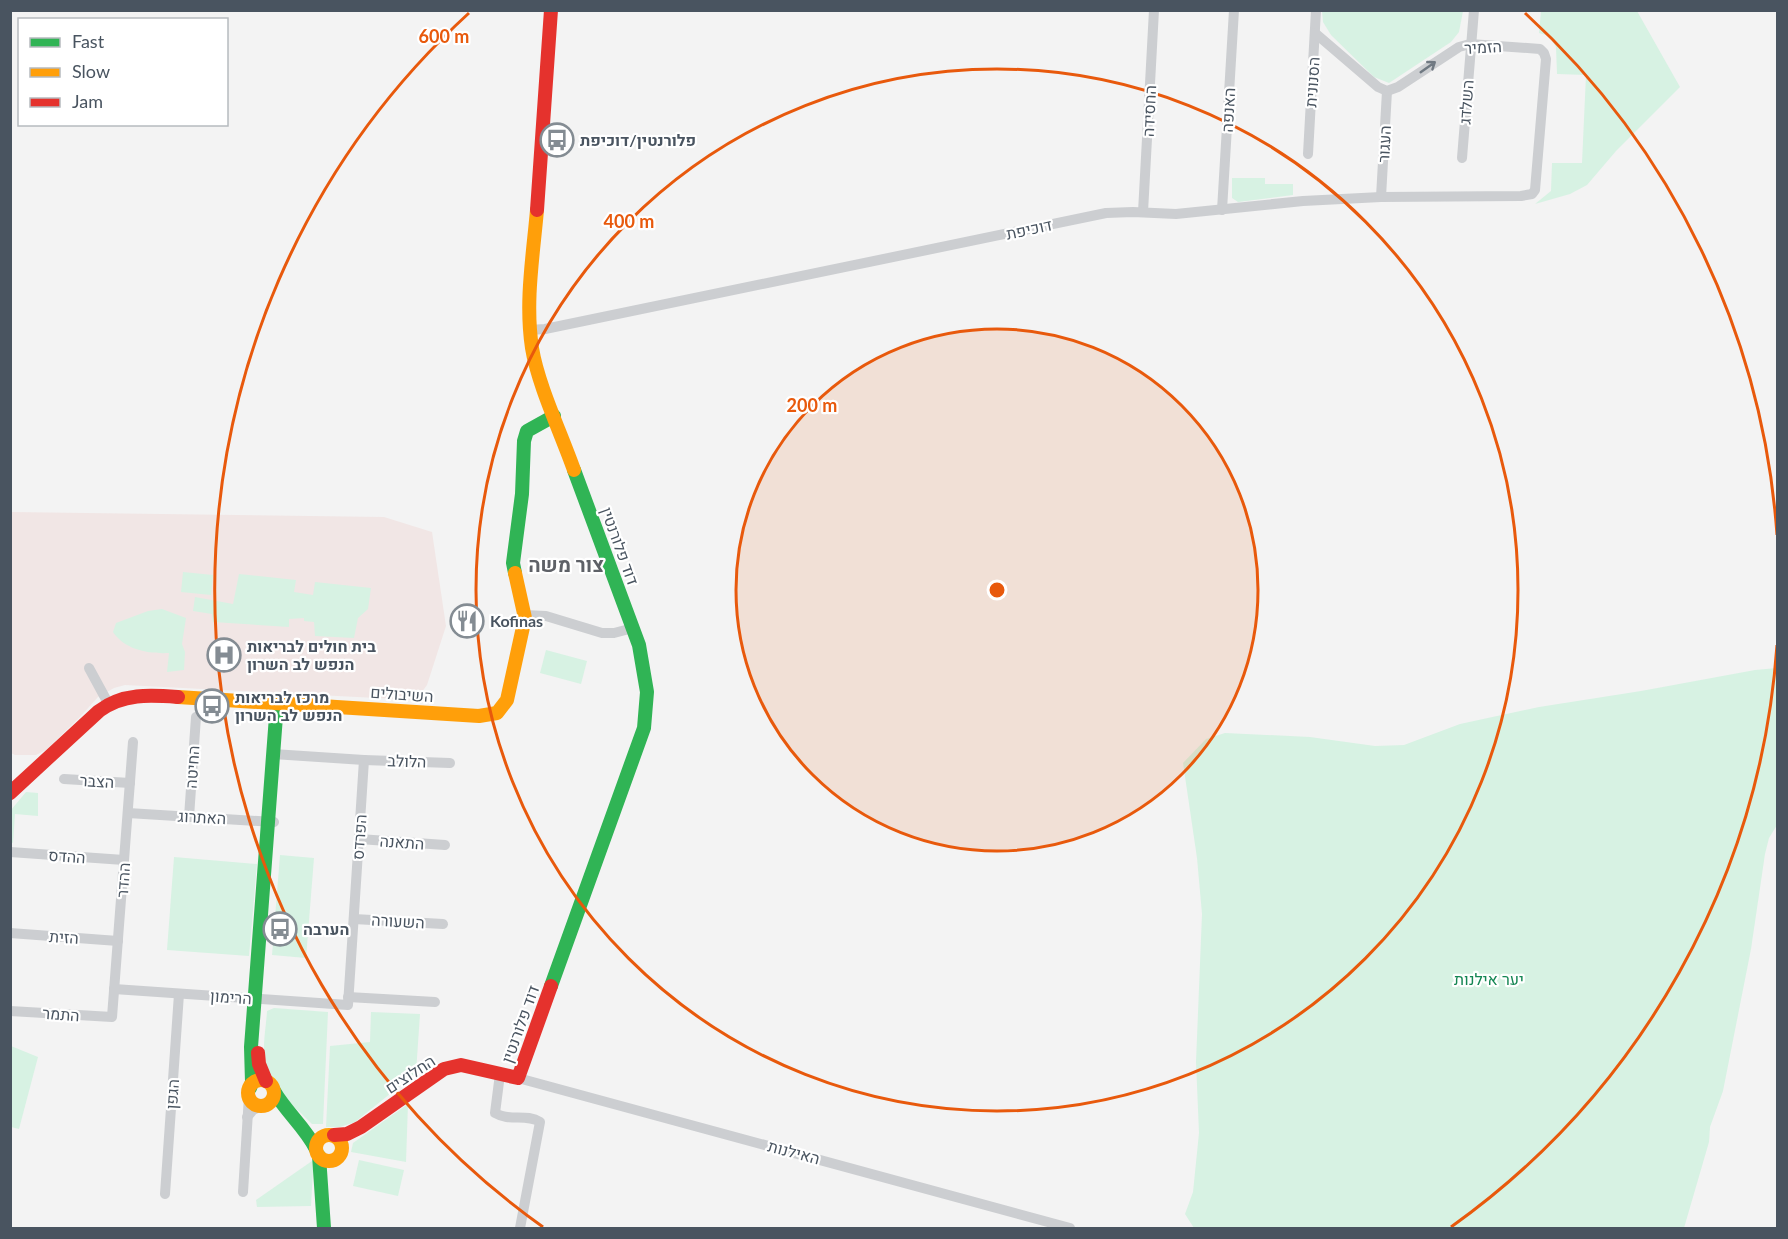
<svg xmlns="http://www.w3.org/2000/svg" width="1788" height="1239" font-family="Lato,Heebo,sans-serif">
  <rect width="100%" height="100%" fill="#f3f3f3"/>
  <polygon fill="#f1e6e5" points="11,512 384,517 432,532 446,626 427,685 416,700 125,685 114,688 98,697 79,718 46,750 36,755 15,755 11,753"/>
  <g fill="#d7f2e3">
    <polygon points="1322,11 1463,11 1459,32 1451,42 1389,83 1374,77 1331,35 1323,22"/>
    <polygon points="1541,11 1637,11 1680,87 1616,151 1587,185 1570,194 1535,204 1551,191 1552,163 1582,163 1586,75 1557,74 1556,47 1549,36 1539,33"/>
    <polygon points="1232,178 1265,178 1265,184 1293,184 1293,195 1238,202 1232,198"/>
    <polygon points="183,572 213,575 211,595 181,592"/>
    <polygon points="239,574 296,580 294,592 313,595 315,582 371,588 368,609 358,618 354,638 315,636 314,622 304,621 304,618 289,619 289,627 213,622 212,614 193,611 195,597 233,604"/>
    <path d="M162,609L186,618L182,644L185,652L184,670L167,672L169,653C149,654 125,650 113,632L116,623L148,611Z"/>
    <polygon points="546,650 587,661 581,684 540,673"/>
    <polygon points="1777,668 1777,825 1769,838 1765,854 1751,949 1723,1091 1710,1127 1709,1142 1684,1228 1194,1228 1185,1214 1193,1192 1199,1133 1196,1062 1202,914 1197,858 1183,763 1206,739 1225,733 1310,737 1375,746 1404,745 1460,724 1539,707 1641,691 1755,670"/>
    <polygon points="26,792 38,793 38,816 15,814 13,843 11,842 11,810"/>
    <polygon points="280,855 314,858 306,958 272,955"/>
    <polygon points="174,857 257,864 249,956 167,950"/>
    <path d="M274,1008L328,1012L323,1124H312C297,1108 272,1090 266,1069C261,1051 266,1029 267,1011Z"/>
    <polygon points="371,1012 420,1014 416,1073 355,1122 340,1127 326,1127 330,1046 370,1042"/>
    <polygon points="11,1046 38,1057 19,1129 11,1127"/>
    <polygon points="408,1104 406,1162 351,1152 353,1143"/>
    <polygon points="359,1160 404,1170 398,1196 353,1186"/>
    <polygon points="312,1161 313,1170 311,1206 257,1207 256,1200"/>
  </g>
  <g fill="none" stroke-linecap="round" stroke-linejoin="round">
    <g stroke="#ccced1" stroke-width="10">
      <polyline points="1308,154 1316,10"/>
      <polyline points="1462,158 1474,10"/>
      <polyline points="1381,197 1387,91"/>
      <polyline points="1222,210 1234,10"/>
      <polyline points="1143,212 1154,10"/>
      <polyline points="529,330 545,329 1106,213 1133,212 1176,214 1303,201 1381,197 1521,196 1532,194 1535,190 1546,59 1544,53 1540,49 1470,44 1459,47 1398,87 1387,91 1378,87 1315,33"/>
      <polyline points="524,615 546,616 602,633 614,633 633,628"/>
      <polyline points="89,668 108,703"/>
      <polyline points="364,760 450,763"/>
      <polyline points="64,779 130,783"/>
      <polyline points="128,813 274,822"/>
      <polyline points="189,817 196,717"/>
      <polyline points="359,839 445,845"/>
      <polyline points="10,852 124,860"/>
      <polyline points="354,919 443,924"/>
      <polyline points="10,933 118,941"/>
      <polyline points="114,989 348,1005 364,760 273,754"/>
      <polyline points="348,997 435,1002"/>
      <polyline points="10,1011 112,1017 133,742"/>
      <path d="M500,1074L495,1113C510,1122 526,1113 540,1122L520,1228"/>
      <polyline points="518,1078 1070,1228"/>
      <polyline points="247,1117 253,1110 262,1106"/>
      <polyline points="243,1192 249,1096"/>
      <polyline points="165,1194 179,994"/>
    </g>
    <g stroke="#30b455" stroke-width="14">
      <polyline points="515,573 513,563 522,494 524,441 527,431 554,416"/>
      <polyline points="551,986 644,728 647,692 639,645 574,470"/>
      <polyline points="250,1088 252,1082 251,1047 277,703"/>
      <path d="M274,1091C286,1112 305,1127 316,1149"/>
      <polyline points="319,1156 324,1228"/>
    </g>
    <g stroke="#ff9f0a" stroke-width="14">
      <path d="M537,210C533,256 525,302 532,348C538,385 561,433 574,470"/>
      <polyline points="178,697 479,716 497,713 507,700 525,618 515,573"/>
      <circle cx="261" cy="1093" r="13"/>
      <circle cx="329" cy="1148" r="13"/>
    </g>
    <g stroke="#e5322d" stroke-width="14">
      <polyline points="537,210 551,10"/>
      <path d="M10,793L99,711C123,693 150,695 178,697"/>
      <polyline points="258,1053 259,1064 266,1081"/>
      <polyline points="334,1135 347,1134 361,1127 444,1069 461,1065 518,1078 551,986"/>
    </g>
  </g>
  <defs><path id="oneway-shaft" d="M-6 0H5M1.5-3L5.5 0L1.5 3" fill="none" stroke-width="1.6" stroke-linecap="round" stroke-linejoin="round" transform="scale(1.5)"/></defs>
  <use stroke="#707982" href="#oneway-shaft" transform="translate(1428 67) rotate(-35)"/>
  <circle cx="997" cy="590" r="261" fill="#e8590c" fill-opacity=".12"/>
  <g fill="none" stroke="#e8590c" stroke-width="3">
    <circle cx="997" cy="590" r="261"/>
    <circle cx="997" cy="590" r="521"/>
    <path d="M1777 645A782 782 0 0 1 1451 1227M543 1227A782 782 0 0 1 469 13M1525 13A782 782 0 0 1 1777 535"/>
  </g>
  <defs>
    <g id="bus-ring" transform="scale(1.725)"><circle r="9.5" fill="#fff" stroke="#848c93" stroke-width="1.5"/><path d="M-5-6H5V4H4V6H2V4H-2V6H-4V4H-5ZM-3.5-4V0h7V-4ZM-3.5 1.2v1.5H-2V1.2ZM2 1.2v1.5H3.5V1.2Z" fill="#848c93"/></g>
    <g id="restaurant-ring" transform="scale(1.725)"><circle r="9.5" fill="#fff" stroke="#848c93" stroke-width="1.5"/><path d="M-5-6h1v4h1v-4h1v4h1v-4h1v5L-1.5 .5V6h-2V.5L-5-1ZM5-6V6H3V1.5H1.5Q1.5-4 5-6Z" fill="#848c93"/></g>
    <g id="hospital-ring" transform="scale(1.725)"><circle r="9.5" fill="#fff" stroke="#848c93" stroke-width="1.5"/><path d="M-5-5h3v3.5h4V-5h3V5h-3V1.5h-4V5h-3Z" fill="#848c93"/></g>
  </defs>
  <g fill-rule="evenodd">
    <use href="#bus-ring" x="557" y="140"/>
    <use href="#restaurant-ring" x="467" y="621"/>
    <use href="#hospital-ring" x="224" y="655"/>
    <use href="#bus-ring" x="212" y="706"/>
    <use href="#bus-ring" x="280" y="929"/>
  </g>
  <g text-anchor="middle" stroke-width="4.5" stroke-linejoin="round" paint-order="stroke">
    <g font-size="16" fill="#495460" stroke="#fff">
      <text transform="translate(1483 47) rotate(-3)" y="6">הזמיר</text>
      <text transform="translate(1312 82) rotate(-86)" y="6">הסנונית</text>
      <text transform="translate(1466 102) rotate(-86)" y="6">השלדג</text>
      <text transform="translate(1228 110) rotate(-87)" y="6">האנפה</text>
      <text transform="translate(1149 111) rotate(-87)" y="6">החסידה</text>
      <text transform="translate(1384 144) rotate(-87)" y="6">העגור</text>
      <text transform="translate(1029 229) rotate(-12)" y="6">דוכיפת</text>
      <text transform="translate(620 546) rotate(70)" y="6">דוד פלורנטין</text>
      <text transform="translate(402 694) rotate(4)" y="6">השיבולים</text>
      <text transform="translate(407 761) rotate(2)" y="6">הלולב</text>
      <text transform="translate(192 767) rotate(-86)" y="6">החיטה</text>
      <text transform="translate(97 781) rotate(3)" y="6">הצבר</text>
      <text transform="translate(202 817) rotate(3)" y="6">האתרוג</text>
      <text transform="translate(359 837) rotate(-86)" y="6">הפרדס</text>
      <text transform="translate(402 842) rotate(4)" y="6">התאנה</text>
      <text transform="translate(67 856) rotate(4)" y="6">ההדס</text>
      <text transform="translate(123 880) rotate(-86)" y="6">ההדר</text>
      <text transform="translate(398 921) rotate(3)" y="6">השעורה</text>
      <text transform="translate(64 937) rotate(4)" y="6">הזית</text>
      <text transform="translate(231 997) rotate(4)" y="6">הרימון</text>
      <text transform="translate(61 1014) rotate(4)" y="6">התמר</text>
      <text transform="translate(520 1024) rotate(-70)" y="6">דוד פלורנטין</text>
      <text transform="translate(410 1074) rotate(-33)" y="6">החלוצים</text>
      <text transform="translate(172 1094) rotate(-86)" y="6">הגפן</text>
      <text transform="translate(794 1152) rotate(15)" y="6">האילנות</text>
    </g>
    <g font-size="16" font-weight="bold" fill="#495460" stroke="#fff" text-anchor="start">
      <text x="580" y="146">פלורנטין/דוכיפת</text>
      <text x="490" y="627">Kofinas</text>
      <text x="247" y="652">בית חולים לבריאות<tspan x="247" dy="18">הנפש לב השרון</tspan></text>
      <text x="235" y="703">מרכז לבריאות<tspan x="235" dy="18">הנפש לב השרון</tspan></text>
      <text x="303" y="935">הערבה</text>
    </g>
    <g font-size="16" fill="#158653" stroke="#fff">
      <text x="1489" y="985">יער אילנות</text>
    </g>
    <g font-size="20" font-weight="bold" fill="#5e6167" stroke="#fff">
      <text x="566" y="572">צור משה</text>
    </g>
  </g>
  <circle cx="997" cy="590" r="9" fill="#e8590c" stroke="#fff" stroke-width="3"/>
  <g font-size="18" text-anchor="middle" font-weight="bold" fill="#e8590c" stroke="#fff" stroke-width="4.5" stroke-linejoin="round" paint-order="stroke">
    <text x="444" y="43">600 m</text>
    <text x="629" y="228">400 m</text>
    <text x="812" y="412">200 m</text>
  </g>
  <rect width="1788" height="1239" fill="none" stroke="#495460" stroke-width="24"/>
  <rect x="18" y="18" width="210" height="108" fill="#ffffff" stroke="#b6bbbf" stroke-width="1.5"/>
  <rect x="30" y="38" width="30" height="9" fill="#30b455" stroke="#b6bbbf" stroke-width="1.5"/>
  <text x="72" y="48" font-size="18" fill="#495460">Fast</text>
  <rect x="30" y="68" width="30" height="9" fill="#ff9f0a" stroke="#b6bbbf" stroke-width="1.5"/>
  <text x="72" y="78" font-size="18" fill="#495460">Slow</text>
  <rect x="30" y="98" width="30" height="9" fill="#e5322d" stroke="#b6bbbf" stroke-width="1.5"/>
  <text x="72" y="108" font-size="18" fill="#495460">Jam</text>
</svg>
